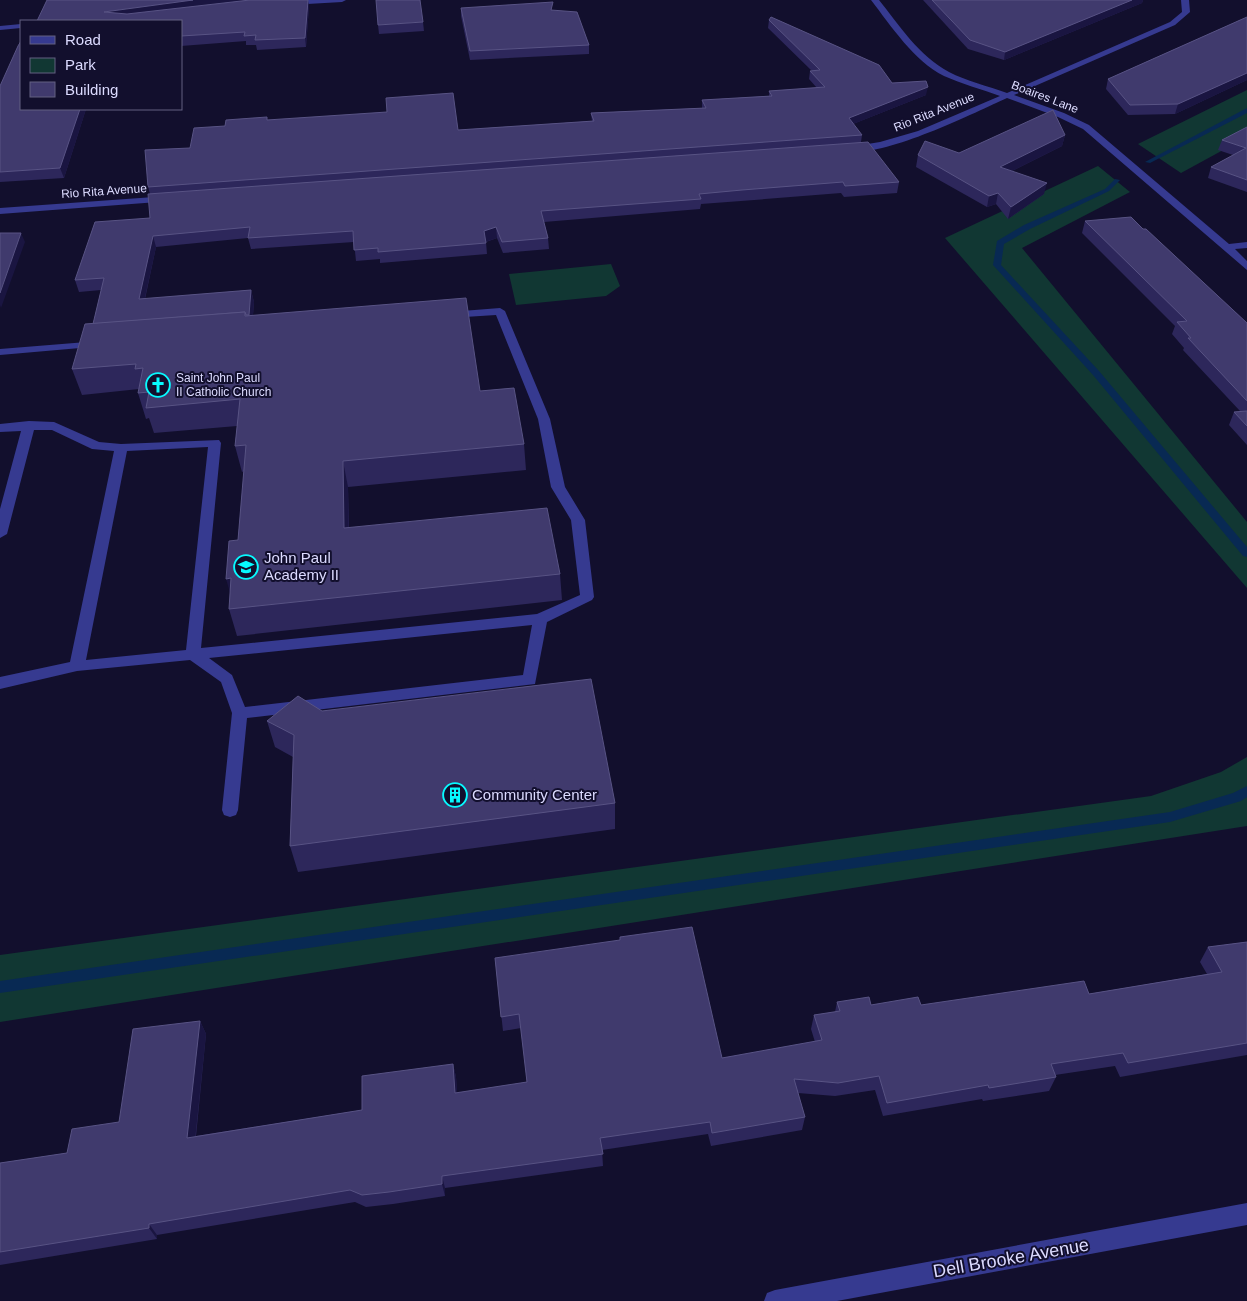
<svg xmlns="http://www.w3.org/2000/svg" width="1247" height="1301" font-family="Arial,sans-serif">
  <rect width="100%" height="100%" fill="#120f2d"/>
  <g fill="#113733">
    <polygon points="1247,90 1247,137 1181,173 1138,144"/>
    <polygon points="1098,166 1130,192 1022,248 1247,522 1247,588 945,238"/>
    <polygon points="611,264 620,286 606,296 516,305 509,274"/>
    <polygon points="1247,757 1247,826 0,1022 0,955 1151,796 1221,772"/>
  </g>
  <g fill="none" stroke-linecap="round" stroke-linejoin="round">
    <g fill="#082953" fill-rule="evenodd">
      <polygon points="1247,108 1247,113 1150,163 1145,162"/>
      <polygon points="1115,179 1120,180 1109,191 1030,229 1004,244 1001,265 1099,371 1247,547 1247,557 1243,556 1093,375 993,265 997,241 1024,225 1105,189"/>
      <polygon points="1247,786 1247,797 1241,801 1170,822 0,993 0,981 1170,812 1233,793"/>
    </g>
    <g fill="#363a90" fill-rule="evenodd">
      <path d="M500,308L505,311L550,419L565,487L585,520L594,597L592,600L547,622L535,684L247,718L238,810L236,815L230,817L224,815L222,810L232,713L221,682L190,660L77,671L0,689V677L70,662L114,451L92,449L52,430H34L7,534L0,538V509L21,431L0,432V424L29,421L54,422L99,442L121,444L219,440L221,443L201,648L537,614L580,595L571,520L551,487L538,419L496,315L449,318L444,315L449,312ZM208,447L186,650L86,660L127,451ZM532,625L523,675L245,707L232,675L209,658Z"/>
      <polygon points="99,341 105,344 103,346 0,355 0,349"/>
    </g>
    <g fill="#363a90" fill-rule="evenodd">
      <polygon points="305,0 346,0 342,2 290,5 286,3"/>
      <path d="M871,0H879C899,25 919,56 949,72C966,81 988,86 1007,93L1170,22L1182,12L1181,0H1189L1190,12L1175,25L1014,95L1064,113L1089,125L1229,244L1247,242V248L1235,249L1247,261V270L1083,129L1058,117L1007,98C972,114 885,157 849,151V147L880,142L918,131L1000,96C981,89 962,84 944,76C914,61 891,26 871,0Z"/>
      <polygon points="21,24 21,28 0,30 0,26"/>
      <polygon points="168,196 171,197 171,201 0,214 0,208"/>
      <polygon points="1247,1203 1247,1225 837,1301 764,1301 767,1293 775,1290"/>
    </g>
  </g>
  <g fill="#2d275b">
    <polygon points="923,0 1143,0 1142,3 1004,60 968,49"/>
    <polygon points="309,6 306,47 257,50 256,45 246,45 246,41 181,46 181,21"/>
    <polygon points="461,8 553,11 589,45 589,54 470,60 461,16"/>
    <polygon points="1247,17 1247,80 1175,114 1128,115 1106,89 1108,79"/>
    <polygon points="769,20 892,83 926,95 853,124 862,135 861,142 899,182 897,193 844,197 841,193 741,201 701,204 700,209 544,222 548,238 549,249 503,253 497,238 486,242 487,254 380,263 380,259 356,261 354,242 251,249 248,238 156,247 145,299 251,290 254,302 253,315 480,391 524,444 526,470 348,487 349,528 560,574 562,600 237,636 229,609 238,540 244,471 242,472 235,446 237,426 154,433 149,418 146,419 138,393 139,389 82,395 72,369 93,324 101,290 79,292 75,280 150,218 150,194 148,187 190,148 225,126 268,120 458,130 592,121 591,113 702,108 702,100 769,96 769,91 817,88 809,79 810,71 812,71 768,28"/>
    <polygon points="423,22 424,31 379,34 378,25"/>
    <polygon points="0,86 21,109 86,109 64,178 0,182"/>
    <polygon points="1247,127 1247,192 1208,178 1211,167 1233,155 1218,150 1222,140"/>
    <polygon points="1065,135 1062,146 1012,171 1044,194 1008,219 996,204 987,207 916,167 918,155 959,153"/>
    <polygon points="1085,221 1143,229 1247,323 1247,445 1229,425 1234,412 1240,411 1183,350 1184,348 1172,334 1175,326 1082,233"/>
    <polygon points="322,711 615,803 615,829 298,872 290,846 293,757 275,747 267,721"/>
    <polygon points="1247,942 1247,1055 1120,1077 1115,1066 1055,1075 1056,1077 1049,1091 983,1101 982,1099 883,1116 875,1090 835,1096 798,1093 805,1117 802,1130 711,1146 708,1134 602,1150 603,1166 445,1188 445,1196 393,1204 366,1207 355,1202 157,1235 157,1239 0,1265 0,1163 67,1153 119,1122 200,1021 206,1034 196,1136 362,1110 453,1064 456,1077 457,1093 527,1082 521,1028 503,1031 495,958 722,1058 815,1042 811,1029 814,1015 835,1012 837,1002 871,1005 921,1005 1089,994 1207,974 1200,962 1208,947"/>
  </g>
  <g fill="#1a1541">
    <polygon points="193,0 253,0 106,21 104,12"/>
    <polygon points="308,0 309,6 306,47 305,38"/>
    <polygon points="1132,0 1143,0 1142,3 1004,60 1005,52"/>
    <polygon points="1247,73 1247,80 1175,114 1178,104"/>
    <polygon points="928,87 926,95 848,126 849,118"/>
    <polygon points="80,109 86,109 64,178 60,168"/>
    <polygon points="1065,135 1062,146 998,178 1000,167"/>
    <polygon points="1047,183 1044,194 1008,219 1011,207"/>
    <polygon points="998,193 996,204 987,207 989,196"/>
    <polygon points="496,227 497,238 485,242 484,231"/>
    <polygon points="21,233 25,242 1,308 0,305 0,293"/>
    <polygon points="153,236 156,247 142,311 139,299"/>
    <polygon points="251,290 254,302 252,326 249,315"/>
    <polygon points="343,461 348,487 349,555 344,528"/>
    <polygon points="231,578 234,606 226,579"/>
    <polygon points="200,1021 206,1034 194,1150 187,1138"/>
    <polygon points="453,1064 456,1077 458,1106 455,1093"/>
    <polygon points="442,1176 445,1188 445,1196 442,1184"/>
    <polygon points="149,1224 157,1235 157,1239 149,1228"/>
  </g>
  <g fill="#403a6d" stroke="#585384">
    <polygon points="47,0 193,0 104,12 127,14 250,0 308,0 305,38 255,40 256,35 244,36 245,32 181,36 181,21 37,21"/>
    <polygon points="376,0 420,0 423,22 378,25"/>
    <polygon points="932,0 1132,0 1005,52 970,40"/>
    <polygon points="553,2 551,10 577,12 589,45 470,51 461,8"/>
    <polygon points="771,17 879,65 892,83 926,81 928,87 849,118 862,135 148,187 145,150 190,148 194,128 225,126 226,120 267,117 267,120 387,112 386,98 453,93 458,130 594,121 591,113 706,108 702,100 772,96 769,91 825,87 810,71 820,70 769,20"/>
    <polygon points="1247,17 1247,73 1178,104 1130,105 1108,79"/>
    <polygon points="21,41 21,109 80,109 60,168 0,172 0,86 18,46"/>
    <polygon points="1053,110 1065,135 1000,167 1047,183 1011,207 998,193 989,196 918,155 925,141 959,153"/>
    <polygon points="1247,127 1247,180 1211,167 1246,148 1222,140"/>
    <polygon points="868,142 899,182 845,186 843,182 742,190 699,194 701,199 541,211 548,238 502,242 496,227 484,231 486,243 378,252 378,248 354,250 353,231 248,238 250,227 153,236 139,299 251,290 249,315 246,315 245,312 93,324 104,278 75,280 95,222 150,218 148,194"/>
    <polygon points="1131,217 1143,229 1146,229 1247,323 1247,401 1188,338 1191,338 1177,322 1187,321 1085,221"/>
    <polygon points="0,233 21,233 0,293"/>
    <polygon points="466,298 480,391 514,388 524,444 343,461 344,528 547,508 560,574 229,609 231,578 226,579 229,541 238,540 246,445 235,446 240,399 146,408 149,392 138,393 143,368 135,369 136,364 72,369 85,324 245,312 245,316"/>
    <polygon points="1247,411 1247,426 1234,412"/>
    <polygon points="591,679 615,803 290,846 294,735 267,721 298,696 322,711"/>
    <polygon points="692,927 722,1058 822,1040 814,1015 840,1011 837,1002 869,997 871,1005 918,997 921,1005 1084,981 1089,994 1222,972 1208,947 1247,942 1247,1043 1128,1063 1123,1053 1051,1064 1056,1077 989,1088 988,1085 887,1103 879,1076 838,1083 794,1079 805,1117 712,1133 710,1122 600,1138 603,1154 442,1176 442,1184 389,1192 362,1195 350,1190 149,1224 149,1228 0,1252 0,1163 67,1153 72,1129 119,1122 133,1029 200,1021 187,1138 362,1110 362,1076 453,1064 455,1093 527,1082 519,1014 501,1017 495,958 620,940 620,937"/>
  </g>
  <defs>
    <g id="church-ring" transform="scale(1.25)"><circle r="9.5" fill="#120f2d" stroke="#07faff" stroke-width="1.5"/><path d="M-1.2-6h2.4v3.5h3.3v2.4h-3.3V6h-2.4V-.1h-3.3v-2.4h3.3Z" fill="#07faff"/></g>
    <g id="school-ring" transform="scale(1.25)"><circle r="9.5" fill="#120f2d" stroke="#07faff" stroke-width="1.5"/><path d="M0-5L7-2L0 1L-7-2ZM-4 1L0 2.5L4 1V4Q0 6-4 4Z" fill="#07faff"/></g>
    <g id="building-ring" transform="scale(1.25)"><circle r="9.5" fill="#120f2d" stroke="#07faff" stroke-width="1.5"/><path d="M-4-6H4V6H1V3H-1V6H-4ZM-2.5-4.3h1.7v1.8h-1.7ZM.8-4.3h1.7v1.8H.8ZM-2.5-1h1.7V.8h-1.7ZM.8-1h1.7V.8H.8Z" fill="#07faff"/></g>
  </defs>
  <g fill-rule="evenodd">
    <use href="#church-ring" x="158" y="385"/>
    <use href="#school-ring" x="246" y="567"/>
    <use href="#building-ring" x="455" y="795"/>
  </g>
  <g text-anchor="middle" stroke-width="4" stroke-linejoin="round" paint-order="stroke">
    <g font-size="12" fill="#dcdbff" stroke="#120f2d">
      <text transform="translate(1045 97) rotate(21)" y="4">Boaires Lane</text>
      <text transform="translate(934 112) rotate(-22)" y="4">Rio Rita Avenue</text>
      <text transform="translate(104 191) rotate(-4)" y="4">Rio Rita Avenue</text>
    </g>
    <g font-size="12" fill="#dcdbff" stroke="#120f2d" text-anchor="start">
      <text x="176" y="382">Saint John Paul<tspan x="176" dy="14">II Catholic Church</tspan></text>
    </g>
    <g font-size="15" fill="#dcdbff" stroke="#120f2d" text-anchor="start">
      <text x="264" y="563">John Paul<tspan x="264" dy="17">Academy II</tspan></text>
      <text x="472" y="800">Community Center</text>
    </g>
    <g font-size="18" fill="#dcdbff" stroke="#120f2d">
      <text transform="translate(1011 1258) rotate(-10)" y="6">Dell Brooke Avenue</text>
    </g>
  </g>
  <rect x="20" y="20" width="162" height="90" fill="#120f2d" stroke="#636181"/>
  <rect x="30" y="36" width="25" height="8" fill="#363a90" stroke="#636181"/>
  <text x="65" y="45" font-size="15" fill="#dcdbff">Road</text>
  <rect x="30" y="58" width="25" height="15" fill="#113733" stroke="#636181"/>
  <text x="65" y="70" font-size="15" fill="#dcdbff">Park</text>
  <rect x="30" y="82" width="25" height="15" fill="#403a6d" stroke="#636181"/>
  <text x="65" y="95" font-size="15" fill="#dcdbff">Building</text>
</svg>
